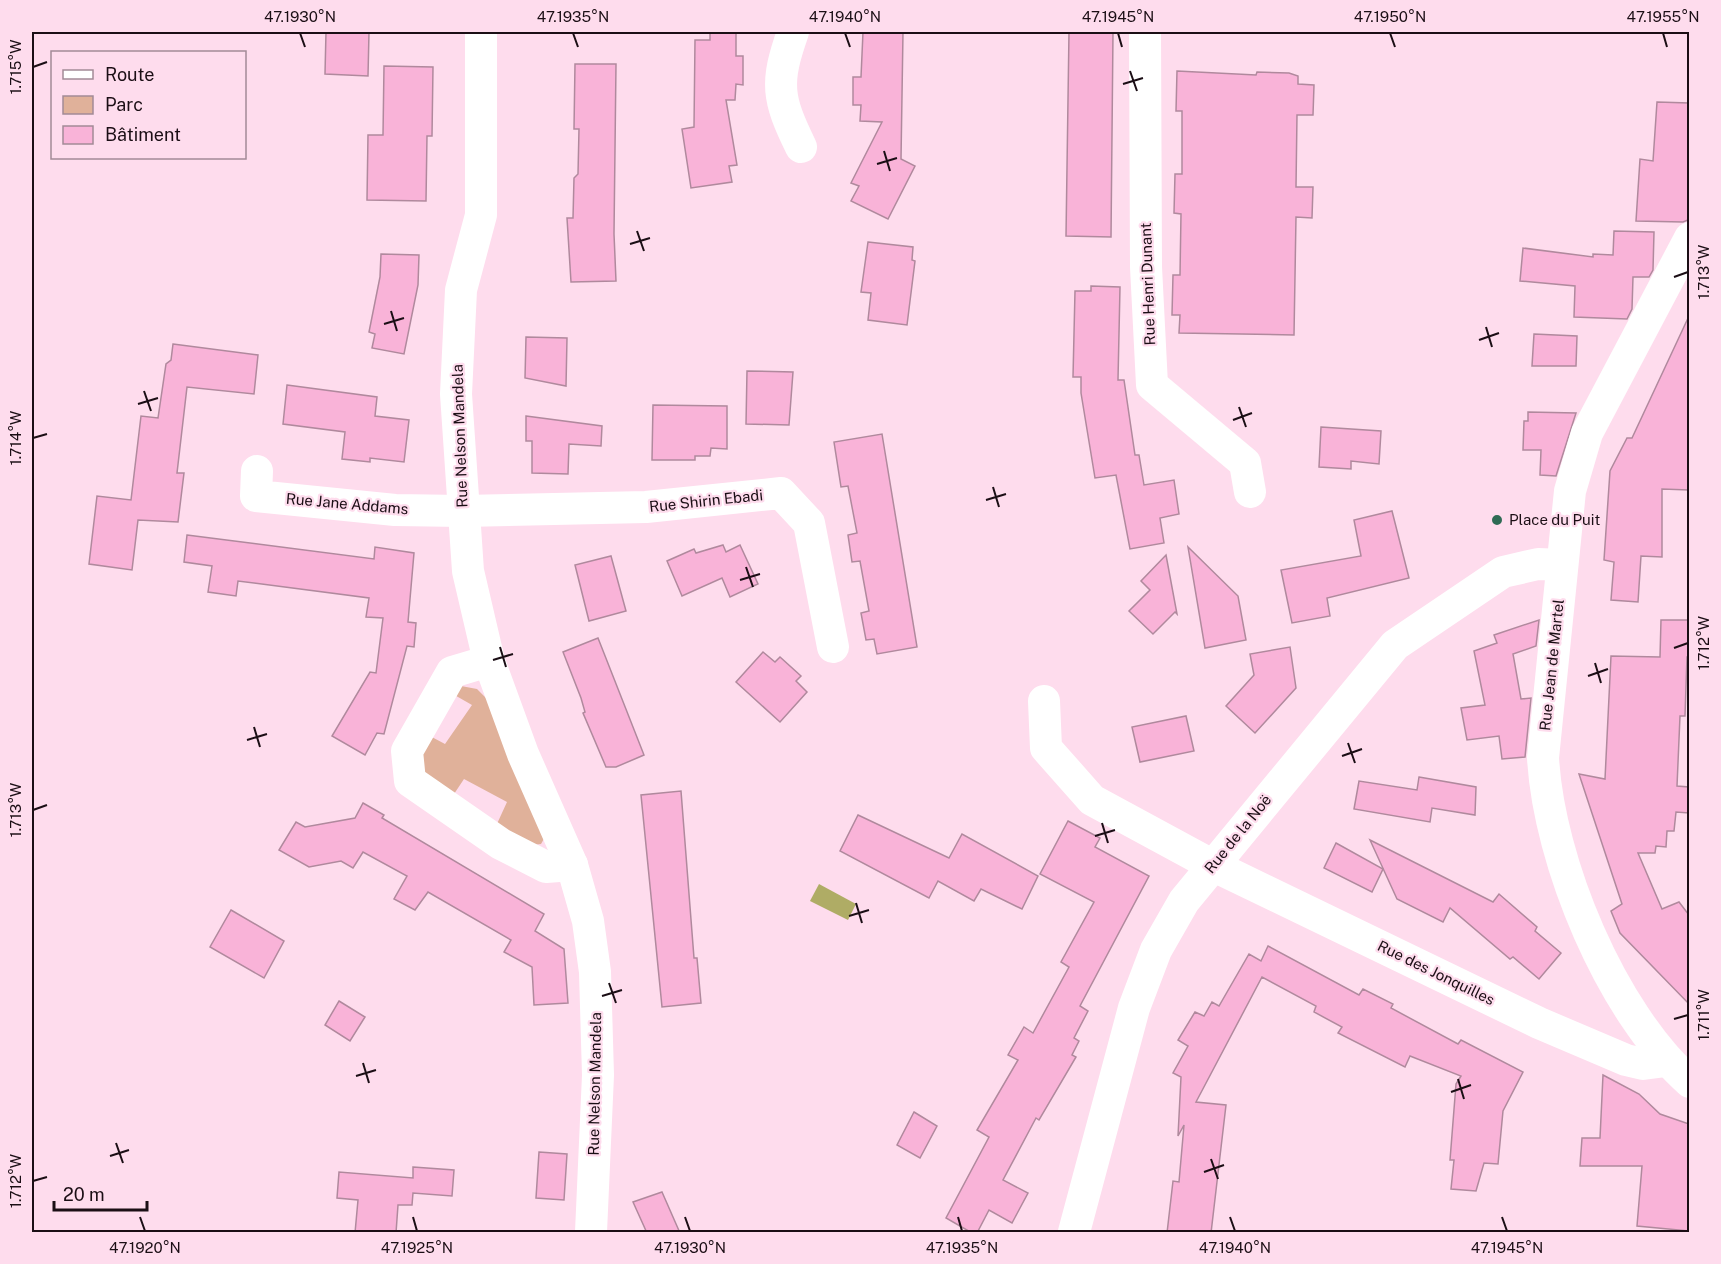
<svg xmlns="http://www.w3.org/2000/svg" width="1721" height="1264" font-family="'Public Sans',sans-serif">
  <rect width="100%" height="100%" fill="#fedced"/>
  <polygon fill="#e0b19a" points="461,686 477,689 488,700 545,837 541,844 533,845 496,826 507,802 464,779 452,797 424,774 421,747 428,735 445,744 472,705 451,693"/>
  <polygon fill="#afac65" points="819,884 856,904 848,920 810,901"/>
  <g fill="#f9b3d8" stroke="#b0899d" stroke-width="1.5">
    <polygon points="326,32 369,32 368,76 325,74"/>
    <polygon points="710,32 736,32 736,56 743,56 743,85 736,84 735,100 726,100 737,165 729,166 732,182 691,188 682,129 694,127 695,40 710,40"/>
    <polygon points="863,32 903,32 901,159 915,166 888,219 851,201 859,186 851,183 882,122 860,121 861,105 853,105 853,77 861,77"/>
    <polygon points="1069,32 1113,32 1111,237 1066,236"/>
    <polygon points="575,64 616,64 614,234 616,281 571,282 567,218 573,218 574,178 578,174 579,129 574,129"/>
    <polygon points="384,66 433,67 432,136 427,136 426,201 367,200 368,135 383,135"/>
    <polygon points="1177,71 1256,75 1257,72 1289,73 1298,76 1298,84 1314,85 1313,115 1297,115 1296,187 1313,187 1312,218 1296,217 1294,335 1179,333 1180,315 1172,315 1173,275 1180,275 1181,214 1174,213 1175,174 1182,174 1182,111 1176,111"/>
    <polygon points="1657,102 1689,103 1689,203 1688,220 1683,222 1636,221 1640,159 1653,161"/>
    <polygon points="1614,231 1654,232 1653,270 1649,277 1633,277 1632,309 1627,319 1574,317 1575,286 1520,281 1523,248 1593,257 1593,254 1613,255"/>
    <polygon points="868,242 913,247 912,260 915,261 907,325 868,320 871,293 861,292"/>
    <polygon points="381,254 419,255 418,285 404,354 372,348 375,334 369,332 380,277"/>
    <polygon points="1091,286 1120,287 1118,380 1124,380 1135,455 1139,455 1144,485 1174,480 1179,514 1160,518 1164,543 1130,549 1116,475 1095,478 1081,393 1081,377 1073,377 1075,291 1091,291"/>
    <polygon points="1689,316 1689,490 1662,489 1662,557 1641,556 1638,602 1611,600 1614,562 1604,560 1610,471 1627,438 1632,438"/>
    <polygon points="1534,334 1577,336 1576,366 1532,366"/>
    <polygon points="526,337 567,338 566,386 525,378"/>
    <polygon points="173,344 258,355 254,394 187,387 177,473 184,473 178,522 138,520 132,570 89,564 97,496 131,500 141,416 158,418 166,364 171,360"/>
    <polygon points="747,371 793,372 789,425 746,424"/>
    <polygon points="287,385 377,397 375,416 409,420 404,462 370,458 370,462 342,459 345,432 283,424"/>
    <polygon points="653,405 727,406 727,449 711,448 710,456 695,456 695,460 652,460"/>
    <polygon points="1528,412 1576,413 1556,476 1540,475 1541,450 1523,450 1524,421 1528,421"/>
    <polygon points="526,416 602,426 601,446 569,444 568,474 532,473 532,441 526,441"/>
    <polygon points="1321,427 1381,431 1379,464 1351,461 1351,469 1319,467"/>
    <polygon points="882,434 917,647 877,654 874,639 866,640 861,613 869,611 860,561 852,562 848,535 857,533 848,486 841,487 834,442"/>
    <polygon points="1392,511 1409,578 1327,598 1330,616 1292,623 1281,570 1361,556 1354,520"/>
    <polygon points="187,535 374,559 375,547 414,553 408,622 416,623 414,647 407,646 384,734 377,733 365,755 332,736 370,672 376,673 383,618 366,617 369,598 238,581 236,596 208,592 212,566 184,562"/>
    <polygon points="723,545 726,552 740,545 758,584 730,597 722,578 682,596 667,561 694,549 696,553"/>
    <polygon points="1188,547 1238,596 1246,640 1205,648"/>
    <polygon points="1166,555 1177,614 1175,612 1153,634 1129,611 1150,590 1141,581"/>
    <polygon points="611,556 626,611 589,621 575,565"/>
    <polygon points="1539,620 1536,646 1513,654 1521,699 1531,698 1525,757 1502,759 1499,736 1467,740 1461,708 1485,705 1474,651 1497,643 1494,635"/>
    <polygon points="1661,620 1689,620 1689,657 1687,657 1685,716 1680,716 1677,786 1689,787 1689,813 1676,812 1674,831 1667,831 1666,847 1656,846 1655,853 1638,853 1662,909 1679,902 1689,915 1689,1004 1620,933 1611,911 1622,904 1579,774 1605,779 1611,656 1660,657"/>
    <polygon points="598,638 644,755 616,767 606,767 583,713 585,712 581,698 563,652"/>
    <polygon points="1290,647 1296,688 1255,733 1226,706 1254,675 1250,654"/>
    <polygon points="763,652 775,662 780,657 801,676 796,681 807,692 780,722 736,682"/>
    <polygon points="1186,716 1194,751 1140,762 1132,727"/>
    <polygon points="1419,777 1476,787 1475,815 1432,808 1430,822 1354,809 1359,781 1417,790"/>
    <polygon points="681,791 694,958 697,958 701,1003 662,1007 641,795"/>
    <polygon points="363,803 384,815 382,818 544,914 535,931 564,949 568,1003 534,1005 532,967 504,952 511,940 428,892 415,910 394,899 407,876 363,852 353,868 341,861 309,867 279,850 296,822 305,827 355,818"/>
    <polygon points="858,815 949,858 962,834 1038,876 1022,909 981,889 974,901 938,881 929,898 840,851"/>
    <polygon points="1068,821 1100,838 1095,847 1149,876 1080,1006 1088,1011 1074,1038 1079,1041 1072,1055 1076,1057 1039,1120 1036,1118 1003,1180 1028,1193 1012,1223 989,1210 977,1233 972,1233 946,1218 989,1137 977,1130 1018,1060 1008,1055 1024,1027 1033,1033 1069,967 1061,962 1094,902 1040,874"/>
    <polygon points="1370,840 1493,902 1499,894 1537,927 1535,931 1561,953 1539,979 1513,957 1510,959 1450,908 1443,922 1397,899"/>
    <polygon points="1336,843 1383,869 1372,892 1324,868"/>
    <polygon points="231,910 284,941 264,978 210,947"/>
    <polygon points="1268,946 1359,995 1363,989 1393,1004 1391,1008 1458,1044 1461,1040 1523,1072 1503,1111 1498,1164 1484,1163 1476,1191 1451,1189 1454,1160 1450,1160 1456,1084 1461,1076 1410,1056 1405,1067 1338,1033 1342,1027 1314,1012 1316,1006 1262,977 1196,1102 1226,1105 1211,1233 1167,1233 1173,1181 1179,1182 1184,1125 1178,1136 1181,1077 1173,1073 1188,1046 1178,1040 1195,1012 1204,1016 1212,1002 1219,1006 1249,954 1261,961"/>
    <polygon points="339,1001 365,1017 350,1041 325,1025"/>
    <polygon points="1603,1075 1639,1094 1660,1114 1689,1124 1689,1231 1637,1226 1642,1166 1580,1166 1582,1138 1600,1138"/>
    <polygon points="914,1112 937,1126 920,1158 897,1145"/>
    <polygon points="539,1152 567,1154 564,1200 536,1198"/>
    <polygon points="413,1167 454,1170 452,1196 413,1193 412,1205 398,1205 396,1233 355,1233 358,1200 337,1198 339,1172 413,1178"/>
    <polygon points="662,1192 680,1233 647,1233 633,1202"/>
  </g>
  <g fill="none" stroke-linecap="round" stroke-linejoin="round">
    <g stroke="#fff" stroke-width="32">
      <polyline points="481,32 481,215 461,290 456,394 468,571 489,661 523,754 572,865 588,921 595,972 598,1075 591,1232"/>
      <path d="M793,32C775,83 777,98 801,147"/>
      <polyline points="1145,32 1146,267 1152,385 1245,463 1250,492"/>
      <path d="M1690,238L1587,433L1570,491L1543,758C1549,862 1611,1012 1690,1082"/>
      <polyline points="257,471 256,496 395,510 463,511 646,507 781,493 809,523 833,647"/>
      <polyline points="489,661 452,672 407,751 410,781 501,844 546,867 572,865"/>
      <polyline points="1044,701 1046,748 1092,800 1212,865 1539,1023 1626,1060 1643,1064 1666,1061"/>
      <polyline points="1074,1232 1134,1008 1156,950 1184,901 1395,645 1503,572 1538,564 1562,565"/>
    </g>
  </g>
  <path fill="none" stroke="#1b0e15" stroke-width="2" d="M300,33L305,47M573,33L578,47M845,33L850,47M1118,33L1122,47M1390,33L1395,47M1663,33L1667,47M33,67L47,62M1130,71L1137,91M1123,84L1143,78M884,151L890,171M877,164L897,158M637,231L644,251M630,244L650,238M1674,277L1688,272M391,311L397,331M384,324L404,318M1486,327L1492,347M1479,340L1499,333M144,391L151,411M138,404L158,398M1239,407L1246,427M1233,420L1252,413M33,438L47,434M993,487L999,507M986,500L1006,494M746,567L753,587M740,580L760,574M500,647L506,667M1674,648L1688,643M493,660L513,654M1595,663L1601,683M1588,676L1608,669M254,727L260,747M247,740L267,734M1348,743L1355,763M1342,756L1362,749M33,810L47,805M1102,823L1108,843M1095,836L1115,830M856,903L862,923M849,916L869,910M609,983L616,1003M602,996L622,990M1674,1019L1688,1015M363,1063L369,1083M356,1076L376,1070M1458,1079L1464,1099M1451,1092L1471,1085M116,1143L123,1163M110,1156L129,1150M1211,1159L1218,1179M1204,1172L1224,1165M33,1181L47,1177M140,1217L145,1231M413,1217L417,1231M685,1217L690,1231M958,1217L962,1231M1230,1217L1235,1231M1502,1217L1507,1231"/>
  <circle fill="#2f6a54" stroke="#fedced" stroke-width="2" cx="1497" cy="520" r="6"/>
  <g text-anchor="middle" stroke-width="4.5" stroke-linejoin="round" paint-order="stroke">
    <g font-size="15" fill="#1b0e15" stroke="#fedced">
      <text transform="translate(1148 284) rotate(-92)" y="5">Rue Henri Dunant</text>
      <text transform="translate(460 436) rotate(-92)" y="5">Rue Nelson Mandela</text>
      <text transform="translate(706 501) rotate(-6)" y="5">Rue Shirin Ebadi</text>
      <text transform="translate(347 504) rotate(5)" y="5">Rue Jane Addams</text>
      <text transform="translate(1552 665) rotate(-84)" y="5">Rue Jean de Martel</text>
      <text transform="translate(1238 834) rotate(-51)" y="5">Rue de la Noë</text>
      <text transform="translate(1436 973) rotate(26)" y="5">Rue des Jonquilles</text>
      <text transform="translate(595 1084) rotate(-89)" y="5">Rue Nelson Mandela</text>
    </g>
    <g font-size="15" fill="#1b0e15" stroke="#fedced" text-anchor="start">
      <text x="1509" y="525">Place du Puit</text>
    </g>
  </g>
  <rect width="1721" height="1264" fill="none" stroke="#fedced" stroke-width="66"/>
  <rect x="51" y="51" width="195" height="108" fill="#fedced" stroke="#a38a97" stroke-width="1.5"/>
  <rect x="63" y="70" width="30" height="9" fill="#ffffff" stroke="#a38a97" stroke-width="1.5"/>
  <text x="105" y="81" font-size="18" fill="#1b0e15">Route</text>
  <rect x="63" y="96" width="30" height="18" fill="#e0b19a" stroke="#a38a97" stroke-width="1.5"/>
  <text x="105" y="111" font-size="18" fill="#1b0e15">Parc</text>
  <rect x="63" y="126" width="30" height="18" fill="#f9b3d8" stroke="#a38a97" stroke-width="1.5"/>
  <text x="105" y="141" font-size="18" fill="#1b0e15">Bâtiment</text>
  <path d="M54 1201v9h93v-9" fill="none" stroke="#1b0e15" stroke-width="3"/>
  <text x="63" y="1201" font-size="18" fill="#1b0e15" stroke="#fedced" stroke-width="4.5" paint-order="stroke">20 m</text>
  <rect x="33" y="33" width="1655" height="1198" fill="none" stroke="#1b0e15" stroke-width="2"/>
  <g font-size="15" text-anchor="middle" fill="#1b0e15">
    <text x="300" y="22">47.1930°N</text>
    <text x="573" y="22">47.1935°N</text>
    <text x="845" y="22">47.1940°N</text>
    <text x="1118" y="22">47.1945°N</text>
    <text x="1390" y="22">47.1950°N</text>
    <text x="1663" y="22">47.1955°N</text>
    <text transform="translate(16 67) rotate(-90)" y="5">1.715°W</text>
    <text transform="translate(1704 272) rotate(-90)" y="5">1.713°W</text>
    <text transform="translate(16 438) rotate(-90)" y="5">1.714°W</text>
    <text transform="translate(1704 643) rotate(-90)" y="5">1.712°W</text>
    <text transform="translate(16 810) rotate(-90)" y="5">1.713°W</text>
    <text transform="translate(1704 1015) rotate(-90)" y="5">1.711°W</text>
    <text transform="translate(16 1181) rotate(-90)" y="5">1.712°W</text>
    <text x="145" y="1253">47.1920°N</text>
    <text x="417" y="1253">47.1925°N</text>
    <text x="690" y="1253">47.1930°N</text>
    <text x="962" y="1253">47.1935°N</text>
    <text x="1235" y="1253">47.1940°N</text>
    <text x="1507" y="1253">47.1945°N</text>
  </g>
</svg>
